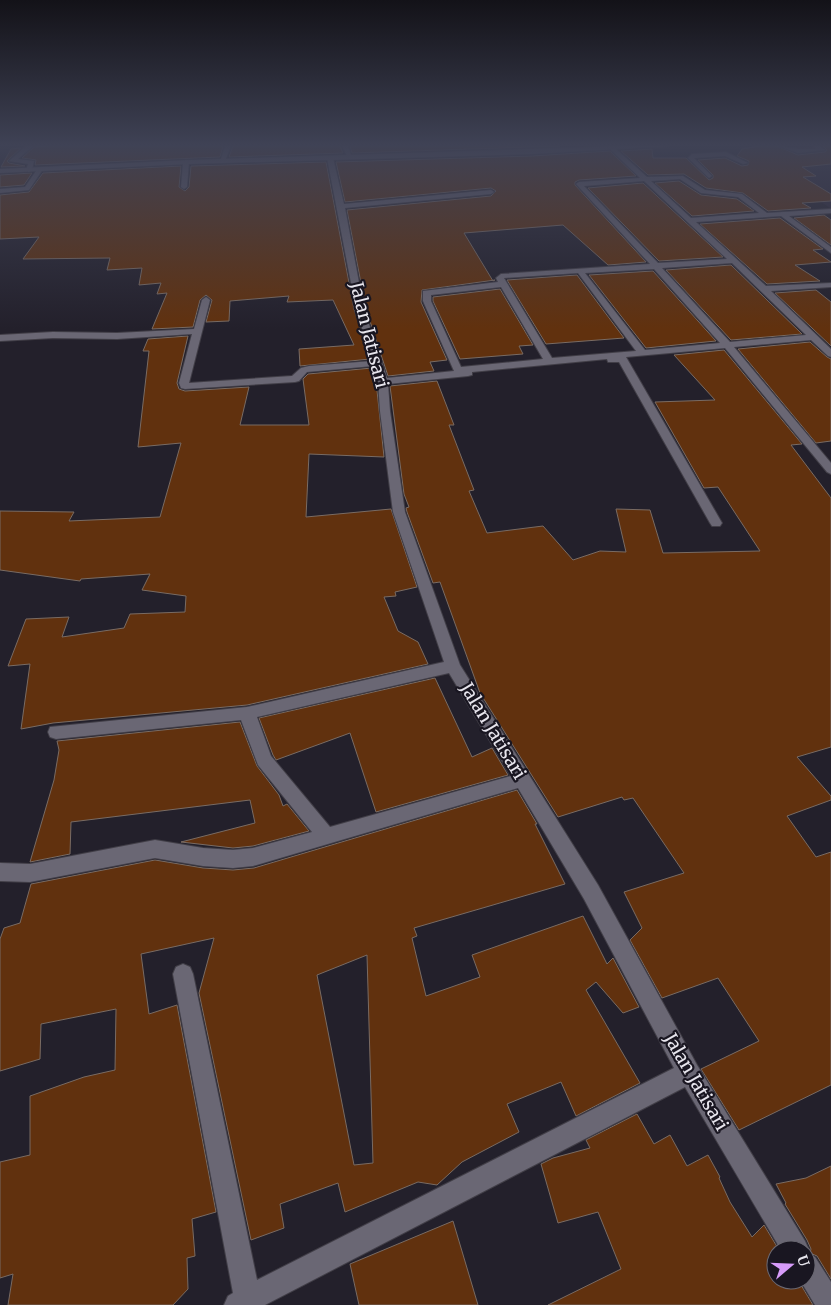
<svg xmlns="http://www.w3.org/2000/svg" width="831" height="1305" font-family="Merriweather,serif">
  <rect width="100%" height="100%" fill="#23202b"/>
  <polygon fill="#2c2738" points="738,146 831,146 831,208 830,208"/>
  <g fill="#61310e" stroke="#796b63" fill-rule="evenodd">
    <polygon points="49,146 223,146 220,157 35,165 36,160 22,158 34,147"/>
    <polygon points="233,146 340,146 343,153 229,157"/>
    <polygon points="350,146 560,146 352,153"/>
    <polygon points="760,146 777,146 798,155 825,152 827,150 823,146 831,146 831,164 802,167 816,176 803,177 831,194 831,201 802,203 811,208 768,211 743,193 706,188 684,174 648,175 621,151 652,149 653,158 686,158 709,180 713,178 713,175 698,160 725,158 742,166 748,165 749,161 737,156 742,149"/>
    <polygon points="21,148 7,161 9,163 25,166 1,167 11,149"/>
    <polygon points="610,151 636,176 579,180 575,182 575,185 646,262 608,265 563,225 464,233 493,281 495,280 422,290 421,302 447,360 430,362 434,371 388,376 366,309 347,210 491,196 496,191 491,188 345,202 336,162 532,156"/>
    <polygon points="326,162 354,309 370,359 300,366 299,349 354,345 333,300 287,302 289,296 230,301 229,321 206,322 212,300 206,295 200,300 193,327 152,329 167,293 157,294 161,283 139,285 142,268 107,270 110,258 23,259 39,237 0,239 0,195 29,192 43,173 181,166 179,187 185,191 189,187 191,166"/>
    <polygon points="32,173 24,185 0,187 0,175"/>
    <polygon points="679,181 701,195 737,199 754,211 692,216 655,183"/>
    <polygon points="643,183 723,257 659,261 588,188"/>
    <polygon points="824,215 831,220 831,245 794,218"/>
    <polygon points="780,218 823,249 813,250 831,262 795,265 820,281 767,284 700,224"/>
    <polygon points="731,265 802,334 731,340 666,270"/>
    <polygon points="653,271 716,341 646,348 589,275"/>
    <polygon points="577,275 624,338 546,344 507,280"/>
    <polygon points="500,289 533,345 519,346 523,354 460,359 433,301 433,297"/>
    <polygon points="816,290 831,302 831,346 775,293"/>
    <polygon points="188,336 177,383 179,389 185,391 249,387 240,425 309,425 303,379 308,374 372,368 376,381 384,457 309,454 306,517 391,509 417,587 395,592 396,596 384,597 398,631 418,642 428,664 247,705 53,723 21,729 30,664 8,666 26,619 69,617 62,637 124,628 130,614 185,612 186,596 142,590 150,574 81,579 80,581 0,570 0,511 74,512 69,521 160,517 181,443 138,447 149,351 143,351 148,339"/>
    <polygon points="810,342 827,357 831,359 831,441 816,443 738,349"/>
    <polygon points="724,350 802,444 791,445 831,498 831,747 797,757 831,796 831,800 787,816 816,857 831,852 831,1085 739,1130 701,1069 759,1041 718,978 662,998 630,940 642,928 624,892 684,873 633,798 624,800 622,797 558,817 480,693 440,582 433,583 407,512 406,508 409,507 404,494 390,386 437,381 454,425 449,425 474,490 469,491 487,533 543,526 573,560 600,551 626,552 616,509 650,510 663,553 760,551 718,487 704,488 655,402 715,400 674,355"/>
    <polygon points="435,678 472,757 492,748 508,775 376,812 350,733 276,760 273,755 259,718"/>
    <polygon points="240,722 257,766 279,795 283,806 287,804 309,831 253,846 233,848 181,842 255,823 250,800 71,822 70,854 30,862 54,780 59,750 57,741"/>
    <path d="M517,790L537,824H535L565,884L414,928L417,936L412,938L426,996L480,977L472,955L583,916L607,964L613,958L639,1007L623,1013L596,982L586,990L640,1083L576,1116L561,1082L507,1104L519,1132L462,1162L437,1185L418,1182L345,1212L338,1183L280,1204L284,1228L251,1240L199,993L214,938L141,954L149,1014L177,1005L216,1212L192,1219L195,1256L187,1258L188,1289L173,1305H8L13,1274L0,1278V1162L30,1155V1096L84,1077L115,1070L116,1009L41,1024L40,1059L0,1071V939L4,928L20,923L31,884L155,860L203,868L233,870L254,868ZM367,955L373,1163L354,1165L317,975Z"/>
    <polygon points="637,1114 654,1144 670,1135 687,1166 708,1155 720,1177 719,1178 730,1202 752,1237 764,1225 779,1250 776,1250 776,1280 798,1280 813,1305 548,1305 621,1269 598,1212 558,1223 541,1164 553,1158 590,1148 586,1140"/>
    <polygon points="831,1166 831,1279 817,1256 810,1253 811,1249 807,1240 785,1204 786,1203 776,1184 806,1178"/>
    <polygon points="453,1221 478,1305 359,1305 350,1264"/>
  </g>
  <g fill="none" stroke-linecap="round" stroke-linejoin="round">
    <g stroke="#413e47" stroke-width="2">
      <polygon id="lane" points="779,146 798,149 816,149 813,146 820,146 825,150 798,153"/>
    </g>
    <g stroke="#413e47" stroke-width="2">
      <g id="street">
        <polygon points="26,146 33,146 18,159 34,161 32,170 29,172 26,170 28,164 9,161"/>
        <polygon points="225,146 231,146 225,161 220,162"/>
        <polygon points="342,146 348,146 352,158 348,158"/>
        <path d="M611,148H615L647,177L683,176L705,190L742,194L767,213L831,209V213L789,216L831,247V253L781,216L696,222L766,286L831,283V287L771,291L831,349V357L828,356L811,340L734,347L831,463V474L827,472L725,348L626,357L722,523L720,526H712L710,523L619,362H608L607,359L472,372V375L468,376L388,384L390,411L405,512L460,665L598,885L697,1065L805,1241L809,1250L807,1254L815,1257L831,1282V1305H815L800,1280H806V1250H781L685,1087L265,1305H224L228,1296L233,1293L173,974L176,967L183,964L190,967L193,974L257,1280L674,1068L584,899L518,788L253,866L233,868L203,866L155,858L30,882L0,881V863L30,864L155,840L203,848L233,850L253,848L312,832L258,765L241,720L56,739L50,737L48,732L50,727L247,707L444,662L393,512L380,411L378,381L373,366L307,372L299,381L295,382L185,389L181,388L179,383L192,334L117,339L53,338L0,341V335L53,332L117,333L194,329L202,300L206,297L210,300L189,383L292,376L301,368L309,366L372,361L356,309L327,158L330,156L333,158L344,204L491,190L494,192L491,194L345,208L364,309L387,378L454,371L423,301V291L498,282L496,278L501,274L650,264L576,184L579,182L640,178L611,150ZM680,179L701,193L738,197L759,213L691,218L651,181ZM644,181L727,259L658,263L584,186ZM732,263L806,335L730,342L662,268ZM654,269L720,343L645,350L585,273ZM578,273L636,351L552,358L504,278ZM501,287L543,359L461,367L431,301V295ZM449,673L511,776L330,827L271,756L257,717Z"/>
        <polygon points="726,152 748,163 743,164 725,156 694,158 712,176 709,178 688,158 692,154"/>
        <polygon points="186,160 189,162 187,187 184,189 181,187 183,162"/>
        <polygon points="38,168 43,169 29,190 0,193 0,189 25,187"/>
      </g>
    </g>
    <g stroke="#413e47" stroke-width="2">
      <polygon id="secondary" points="623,146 668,146 532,154 190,164 0,173 0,169 190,160"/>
    </g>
    <use href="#lane" fill="#6a6774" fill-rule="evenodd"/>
    <use href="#street" fill="#6a6774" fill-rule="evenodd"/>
    <use href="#secondary" fill="#6a6774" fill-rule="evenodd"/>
  </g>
  <linearGradient id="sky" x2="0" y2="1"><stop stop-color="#131218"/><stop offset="0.44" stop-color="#3f4255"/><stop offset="1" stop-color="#3f4255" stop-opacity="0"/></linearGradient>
  <rect width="831" height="329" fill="url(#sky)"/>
  <g text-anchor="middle" stroke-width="4.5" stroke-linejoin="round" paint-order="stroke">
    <g font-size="18" fill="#e7e5ed" stroke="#191621">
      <text transform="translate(369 335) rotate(76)" y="6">Jalan Jatisari</text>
      <text transform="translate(493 731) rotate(59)" y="6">Jalan Jatisari</text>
      <text transform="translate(696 1082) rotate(60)" y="6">Jalan Jatisari</text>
    </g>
  </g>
  <g transform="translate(791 1265) rotate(71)"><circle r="24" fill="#191621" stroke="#6b6973"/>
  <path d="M0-4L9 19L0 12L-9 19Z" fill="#d69bf9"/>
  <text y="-8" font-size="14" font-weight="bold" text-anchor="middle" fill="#e7e5ed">U</text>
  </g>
</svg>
